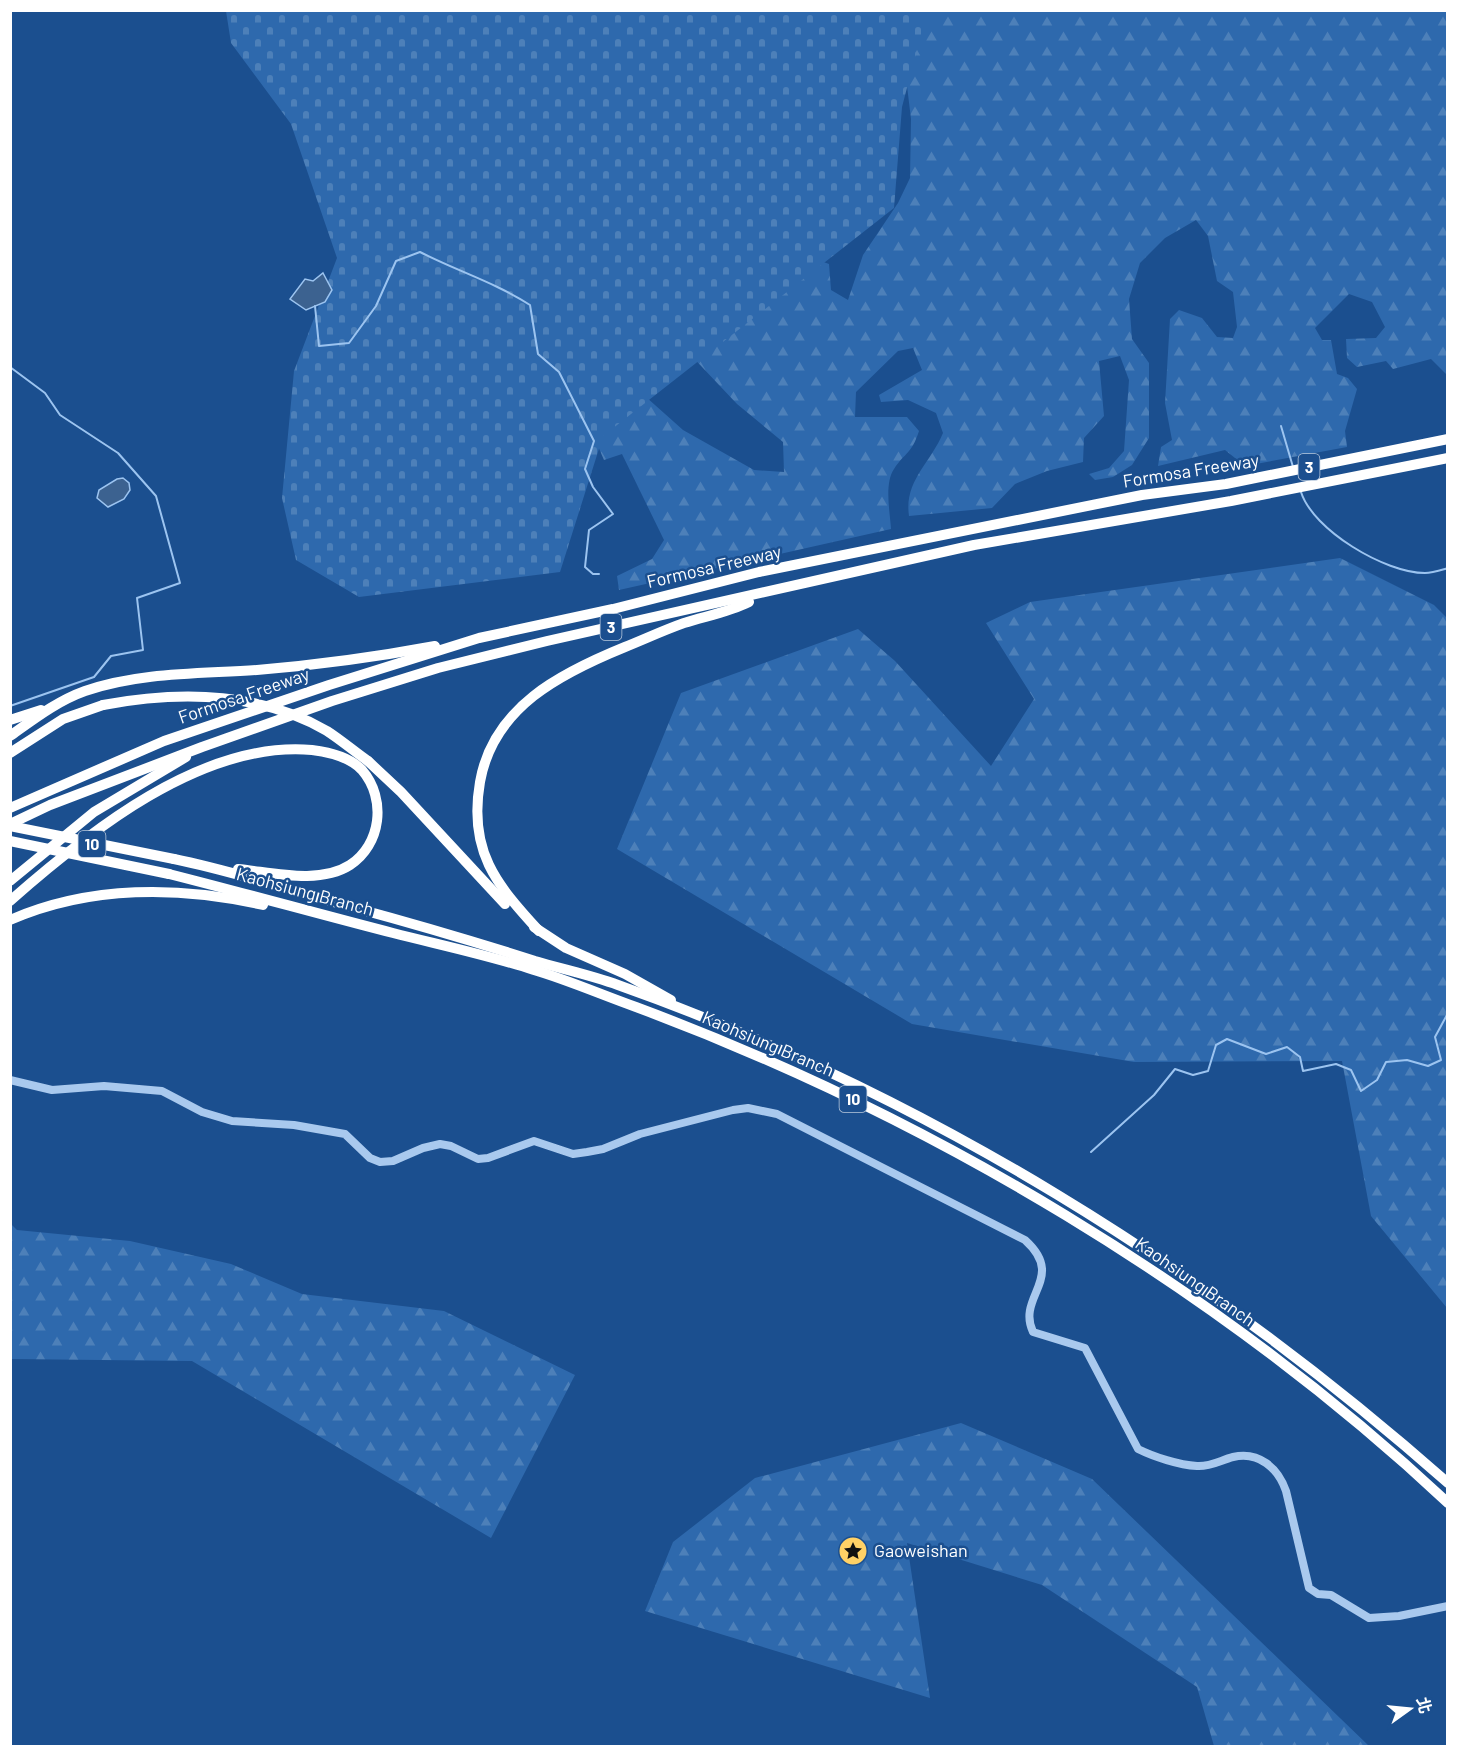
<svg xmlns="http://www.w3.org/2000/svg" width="1458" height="1757" font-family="Barlow,'Noto Sans TC',sans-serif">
  <defs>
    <pattern id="forest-firs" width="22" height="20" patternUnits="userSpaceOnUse" patternTransform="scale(1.5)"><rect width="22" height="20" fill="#2e69ad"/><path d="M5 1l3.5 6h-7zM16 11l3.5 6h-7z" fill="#4d80b9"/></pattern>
    <pattern id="cemetery-stones" width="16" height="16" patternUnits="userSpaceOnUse" patternTransform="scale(1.5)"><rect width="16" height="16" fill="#2e69ad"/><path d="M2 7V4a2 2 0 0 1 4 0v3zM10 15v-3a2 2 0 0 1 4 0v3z" fill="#4d80b9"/></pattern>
  </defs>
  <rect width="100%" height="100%" fill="#1b4f8f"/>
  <g fill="url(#forest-firs)">
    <path d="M898,11H1447V375L1431,359L1393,369L1386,361L1357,367L1347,358L1346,339L1376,338L1385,327L1372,302L1349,294L1315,328L1322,340H1331L1337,374L1348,378L1357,389L1345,431L1347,447L1245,466L1225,450L1158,466L1161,447L1172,440L1165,403L1170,319L1179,310L1202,318L1217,337L1233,338L1237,327L1233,292L1217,281L1208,236L1196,220L1165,238L1140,263L1129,299L1132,339L1149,363V438L1132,465L1113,477L1095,480L1089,474L1109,468L1124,451L1129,380L1120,356L1099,361L1104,416L1084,438L1083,462L1047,471L1015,484L992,508L909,516C904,481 930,464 943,433L936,413L908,400L881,402L879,395L922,370L913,348L898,351L856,392L855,417H907L919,431C911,455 906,451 894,469C884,484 890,512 891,529L619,590L617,576L652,559L664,540L622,454L604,460L572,387L609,364L683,430L754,470L784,472L783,442L737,404L685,349L807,256L829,264L831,290L848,300L863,255L898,203L910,178L911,119Z"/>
    <polygon points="1340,558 1434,605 1447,618 1447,1308 1371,1216 1342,1061 1134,1062 912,1024 617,849 681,693 858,629 895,661 991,766 1034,699 986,623 1030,602"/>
    <polygon points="10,1223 17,1230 130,1241 231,1264 302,1294 444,1311 575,1375 491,1538 192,1361 11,1359"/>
    <polygon points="961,1423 1092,1479 1369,1746 1214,1746 1197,1687 1042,1585 907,1543 930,1698 645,1611 673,1542 755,1478"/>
  </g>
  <polygon fill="url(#cemetery-stones)" points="226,11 927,11 902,107 894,208 603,436 560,572 359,597 296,560 282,498 294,371 337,258 291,124 231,43"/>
  <g fill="#3c6290" stroke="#9cc4f0" stroke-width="1.5">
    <polygon points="323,273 332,290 325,302 306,310 290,299 305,279 313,281"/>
    <polygon points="123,478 129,483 130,490 124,499 108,507 97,498 99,490 117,479"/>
  </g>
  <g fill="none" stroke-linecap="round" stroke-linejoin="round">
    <g stroke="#9cc4f0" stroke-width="2">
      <path d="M315,306L319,346L349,343L376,306L396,261L420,252C457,271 496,283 530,305L538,354L559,372L594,441L585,469L593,487L613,514L589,530L585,567L593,574H599"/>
      <polyline points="10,367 45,393 60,415 118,453 156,496 180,583 137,598 143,650 111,656 94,677 10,706"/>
      <polyline points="1281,426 1293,467"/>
      <path d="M1301,492C1313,530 1385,573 1425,573C1432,573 1441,570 1448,568"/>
      <polyline points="1091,1152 1154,1095 1175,1069 1193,1075 1208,1071 1216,1045 1227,1039 1266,1054 1287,1047 1300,1057 1303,1071 1336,1064 1351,1070 1361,1091 1377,1080 1386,1062 1407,1060 1428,1066 1441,1060 1435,1037 1448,1013"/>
    </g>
    <path stroke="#a9c9ee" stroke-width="8" d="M10,1080L52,1090L104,1086L162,1091L202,1112L232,1121L294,1125L345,1134L370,1158L380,1162L393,1161L423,1148L440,1144L451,1146L478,1159L488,1158L534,1141L573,1154L587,1152L603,1149L640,1134L733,1110L748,1108L777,1114L1025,1240C1067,1278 1016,1296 1033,1332L1085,1348L1138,1449C1154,1457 1179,1465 1197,1466C1210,1467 1221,1460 1233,1457C1259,1451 1278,1468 1286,1491L1309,1588L1318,1594L1331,1595L1369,1618L1399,1616L1448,1606"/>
    <g stroke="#fff" stroke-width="10">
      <polyline points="10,720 41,710"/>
      <path d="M10,736C34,719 57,701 85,691C141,672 200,674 257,670C317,665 376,657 435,646"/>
      <polyline points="10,753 63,719 103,705"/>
      <polyline points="368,761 401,792 505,904"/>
      <polyline points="10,808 164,741 329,685 479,638 613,609 759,572 1142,495 1226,484 1448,439"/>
      <polyline points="10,824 50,805 202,747 332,701 438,668 547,641 974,545 1231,501 1448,458"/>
      <path d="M174,859C233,871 290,890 348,906C411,923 473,941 535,961C562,969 591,975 618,985C923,1093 1206,1269 1448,1483"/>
      <path d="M169,874C244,893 319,914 393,933C440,945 488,955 534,970C568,980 602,995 636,1007C929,1116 1218,1288 1448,1503"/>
      <polyline points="10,881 94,812 186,757"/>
      <path d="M10,901C87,833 202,740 312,750C328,752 350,757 362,770C387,799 381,845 350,865C319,885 271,872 238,869"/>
      <path d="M10,920C90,885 180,886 263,905"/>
      <polyline points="534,927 566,948 625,974 671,1000"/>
      <path d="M539,931C496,884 468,851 480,782C493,707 561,673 625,647C645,639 664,630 684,623C706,616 729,612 749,602"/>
    </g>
    <g stroke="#fff" stroke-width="10">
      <path d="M103,705C178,691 259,691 327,731C341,740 355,752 368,761"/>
      <polyline points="10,826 174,859"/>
      <polyline points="10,841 169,874"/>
    </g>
  </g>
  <defs>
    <g id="sight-disc" transform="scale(1.5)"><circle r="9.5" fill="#ffd166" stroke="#1b4f8f"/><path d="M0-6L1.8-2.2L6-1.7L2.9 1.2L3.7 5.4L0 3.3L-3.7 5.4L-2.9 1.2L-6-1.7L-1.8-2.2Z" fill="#111"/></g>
  </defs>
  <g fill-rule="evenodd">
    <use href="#sight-disc" x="853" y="1551"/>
  </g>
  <g text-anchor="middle" stroke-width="5" stroke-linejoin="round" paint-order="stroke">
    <g fill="#1b4f8f" stroke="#bbcadd" stroke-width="1.5">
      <rect x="1298.5" y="454" width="21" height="26" rx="4.5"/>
      <rect x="600.5" y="614" width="21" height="26" rx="4.5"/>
      <rect x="78.5" y="831" width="27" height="26" rx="4.5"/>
      <rect x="839.5" y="1086" width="27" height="26" rx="4.5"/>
    </g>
    <g font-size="16" font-weight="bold" fill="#fff">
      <text x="1309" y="473">3</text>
      <text x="611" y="633">3</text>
      <text x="92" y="850">10</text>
      <text x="853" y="1105">10</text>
    </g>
    <g font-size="18" fill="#fff" stroke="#1b4f8f">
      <text transform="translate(1191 471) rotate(-9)" y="6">Formosa Freeway</text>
      <text transform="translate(714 567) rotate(-13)" y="6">Formosa Freeway</text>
      <text transform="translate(244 696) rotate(-19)" y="6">Formosa Freeway</text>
      <text transform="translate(305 892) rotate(15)" y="6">Kaohsiung Branch</text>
      <text transform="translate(768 1044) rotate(23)" y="6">Kaohsiung Branch</text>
      <text transform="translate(1195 1282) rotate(35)" y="6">Kaohsiung Branch</text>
    </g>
    <g font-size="18" fill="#fff" stroke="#1b4f8f" text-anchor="start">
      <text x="874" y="1557">Gaoweishan</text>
    </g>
  </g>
  <rect width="1458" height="1757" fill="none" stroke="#ffffff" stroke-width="24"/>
  <g transform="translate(1410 1709) rotate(75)" stroke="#1b4f8f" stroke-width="4.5" paint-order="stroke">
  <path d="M0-4.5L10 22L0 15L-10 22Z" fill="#ffffff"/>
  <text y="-9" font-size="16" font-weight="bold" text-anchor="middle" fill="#ffffff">北</text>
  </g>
</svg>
